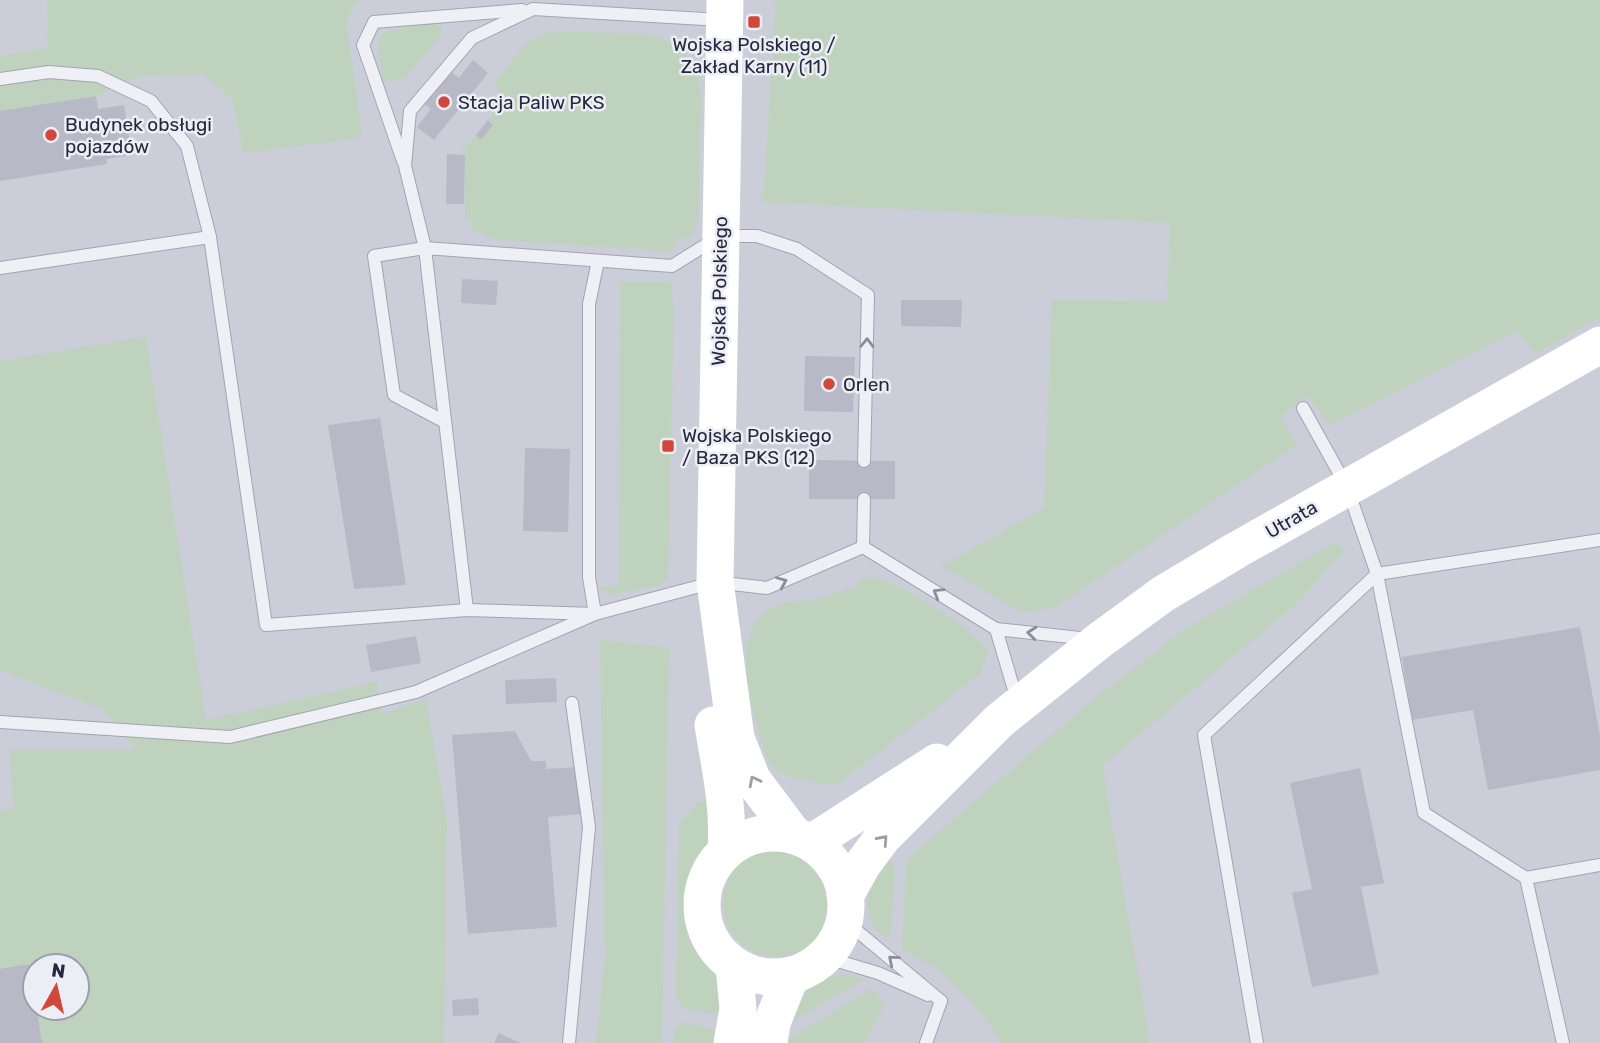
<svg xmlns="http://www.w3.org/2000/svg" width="1600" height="1043" font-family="Rubik,sans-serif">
  <rect width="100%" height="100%" fill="#dddee7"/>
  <path fill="#cbcdd9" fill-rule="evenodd" d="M0,0H1600V1043H0ZM35,966H77V1008H35Z"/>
  <g fill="#bed2bd" fill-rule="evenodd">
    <polygon points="47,0 360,0 349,13 347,26 362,132 355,139 243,153 233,100 204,74 142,76 96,96 0,111 0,56 48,48"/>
    <polygon points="776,0 1600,0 1600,317 1535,354 1517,331 1330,425 1307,395 1281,417 1297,445 1056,607 1022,613 942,566 1044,508 1052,300 1167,301 1170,223 763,202"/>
    <polygon points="429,21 442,27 442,35 404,79 383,81 378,47 382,33"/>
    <polygon points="553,31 647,34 676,44 697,68 701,97 698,221 691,238 679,237 671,251 497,240 473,230 471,219 465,219 465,155 462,152 504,101 495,82 528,41"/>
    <polygon points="620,282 671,282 674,312 668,578 660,585 608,595 599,587 619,585"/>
    <path d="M146,337L206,720L377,682L382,714L426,699L447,820L444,1043H0V811L13,809L10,749H135L103,710L0,670V361ZM35,966H77V1008H35Z"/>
    <path d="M1335,542L1345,550L1294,606L1102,766L1150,1043H1002C983,1016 965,992 940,971C928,961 913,959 902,948L906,860L1093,700L1184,630Z"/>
    <path d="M871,577C899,579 970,628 989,650L980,674L835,786C819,782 790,780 777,771C764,761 761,737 756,722C745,684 732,620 782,604C792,601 804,602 814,600C830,597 839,588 855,589L860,581Z"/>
    <polygon points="600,640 669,648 662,1043 596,1043 605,959"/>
    <polygon points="717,800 715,831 689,877 685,906 689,933 715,970 725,1016 683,1008 676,998 679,824 696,804"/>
    <circle cx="777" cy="903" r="54"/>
    <path d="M885,850L895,869L891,931L887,937L875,930C860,899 869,878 885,850Z"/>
    <path d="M845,974L864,979L788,1024C799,996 814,978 845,974Z"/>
    <polygon points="872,988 885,1004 865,1043 783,1043"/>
    <polygon points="683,1022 720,1031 718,1043 674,1043 674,1030"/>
  </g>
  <g fill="#b7b9c7">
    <polygon points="473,60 488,73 434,140 417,127 431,109 415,96 441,64 459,78"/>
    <polygon points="96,96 98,109 124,105 132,155 106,159 107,164 0,181 0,111"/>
    <polygon points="488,120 493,125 481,140 476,135"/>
    <polygon points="447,154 465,155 464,204 446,204"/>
    <polygon points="462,279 498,281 496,305 461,303"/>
    <polygon points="901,300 962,300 961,327 901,326"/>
    <polygon points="805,356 855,357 853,412 804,411"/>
    <polygon points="380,418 406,585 354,589 328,425"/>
    <polygon points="525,448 570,449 568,532 523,531"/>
    <polygon points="809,460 895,461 895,499 809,499"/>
    <polygon points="1580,627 1600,736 1600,770 1488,790 1473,710 1412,720 1402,657"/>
    <polygon points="416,636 421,663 371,672 366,645"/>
    <polygon points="556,678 557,702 506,704 505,680"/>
    <polygon points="515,731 531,761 546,761 546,769 578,767 581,814 548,817 557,927 468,934 452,735"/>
    <polygon points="1360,768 1384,883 1361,887 1379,974 1312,987 1292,893 1312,889 1290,783"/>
    <polygon points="29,964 42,1043 0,1043 0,969"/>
    <polygon points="478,998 479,1015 453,1016 452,1000"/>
    <polygon points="499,1033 520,1043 494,1043"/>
  </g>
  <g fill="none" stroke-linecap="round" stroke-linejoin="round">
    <g stroke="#a2a4b1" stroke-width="14">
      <g id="lane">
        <polyline points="0,79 49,72 98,76 151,101 187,146 210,237"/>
        <polyline points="403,161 363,45 374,22 522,10"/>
        <polyline points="0,268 210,237 266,625 467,610 595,614 715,582 767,588 863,547"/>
        <polyline points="445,422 394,395 374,256 425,248 405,166 410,111 472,38 533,9 721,20"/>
        <polyline points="864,499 863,547 996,629"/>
        <polyline points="467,610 425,248 672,266 720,236 757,236 797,249 868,295 864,461"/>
        <polyline points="1017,700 996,629 1089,639"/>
        <polyline points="0,722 230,737 416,692 595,614 589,577 589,304 598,261"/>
        <polyline points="1526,878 1600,865"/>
        <polyline points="844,920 941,1001"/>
        <polyline points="824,957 878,973 928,995"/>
        <polyline points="569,1043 589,827 572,703"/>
        <polyline points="926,1043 941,1001"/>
        <polyline points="1257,1043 1204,735 1377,574 1347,487 1303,408"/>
        <polyline points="1563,1043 1526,878 1424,813 1377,574 1600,540"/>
      </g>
    </g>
    <use href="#lane" stroke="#eff0f6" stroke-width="12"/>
    <g stroke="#fff" stroke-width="37">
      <polyline points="725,0 715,582 736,738 752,779 794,835"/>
      <path d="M713,725C720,768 729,806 726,850"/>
      <circle cx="774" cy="905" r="72"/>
      <polyline points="811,843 937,762"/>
      <polyline points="845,896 863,864 883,837 999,721 1100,640 1163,594 1235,551 1600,345"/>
      <polyline points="732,1043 738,1009 734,966"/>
      <polyline points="769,1043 772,1023 791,975"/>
    </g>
  </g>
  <defs><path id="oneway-chevron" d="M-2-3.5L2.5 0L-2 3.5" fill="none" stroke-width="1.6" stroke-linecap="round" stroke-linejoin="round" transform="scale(1.75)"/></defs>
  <g stroke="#8a8c9a">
    <use href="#oneway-chevron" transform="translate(867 343) rotate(-89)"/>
    <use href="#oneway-chevron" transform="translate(782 582) rotate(-23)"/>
    <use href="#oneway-chevron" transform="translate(938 593) rotate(-148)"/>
    <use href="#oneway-chevron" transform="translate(1032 633) rotate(-174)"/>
    <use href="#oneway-chevron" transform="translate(893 960) rotate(-140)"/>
  </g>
  <g stroke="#9d9fa8">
    <use href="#oneway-chevron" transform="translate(754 781) rotate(-117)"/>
    <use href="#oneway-chevron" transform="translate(883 840) rotate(-48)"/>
  </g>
  <g fill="#d3463b" stroke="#eceef5" stroke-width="2.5">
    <rect x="747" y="15" width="14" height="14" rx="3.5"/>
    <circle cx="444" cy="102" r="7"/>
    <circle cx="51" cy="135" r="7"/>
    <circle cx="829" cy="384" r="7"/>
    <rect x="661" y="439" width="14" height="14" rx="3.5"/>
  </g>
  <g text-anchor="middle" stroke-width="5" stroke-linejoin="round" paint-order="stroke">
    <g font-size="19" fill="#26293e" stroke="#eceef5" text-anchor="start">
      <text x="754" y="51" text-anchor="middle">Wojska Polskiego /<tspan x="754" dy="22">Zakład Karny (11)</tspan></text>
      <text x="458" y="109">Stacja Paliw PKS</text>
      <text x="65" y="131">Budynek obsługi<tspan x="65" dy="22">pojazdów</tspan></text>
      <text x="843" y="391">Orlen</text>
      <text x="682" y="442">Wojska Polskiego<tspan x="682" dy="22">/ Baza PKS (12)</tspan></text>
    </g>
    <g font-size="19" fill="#26293e" stroke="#eceef5">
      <text transform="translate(719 291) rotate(-89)" y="7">Wojska Polskiego</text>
      <text transform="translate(1291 519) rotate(-30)" y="7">Utrata</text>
    </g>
  </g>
  <g transform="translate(56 987) rotate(8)"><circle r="33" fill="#eceef5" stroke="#9d9fac" stroke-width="2"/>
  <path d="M0-5L12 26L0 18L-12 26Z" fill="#d3463b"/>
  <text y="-10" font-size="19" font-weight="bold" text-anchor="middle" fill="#26293e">N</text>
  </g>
</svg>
